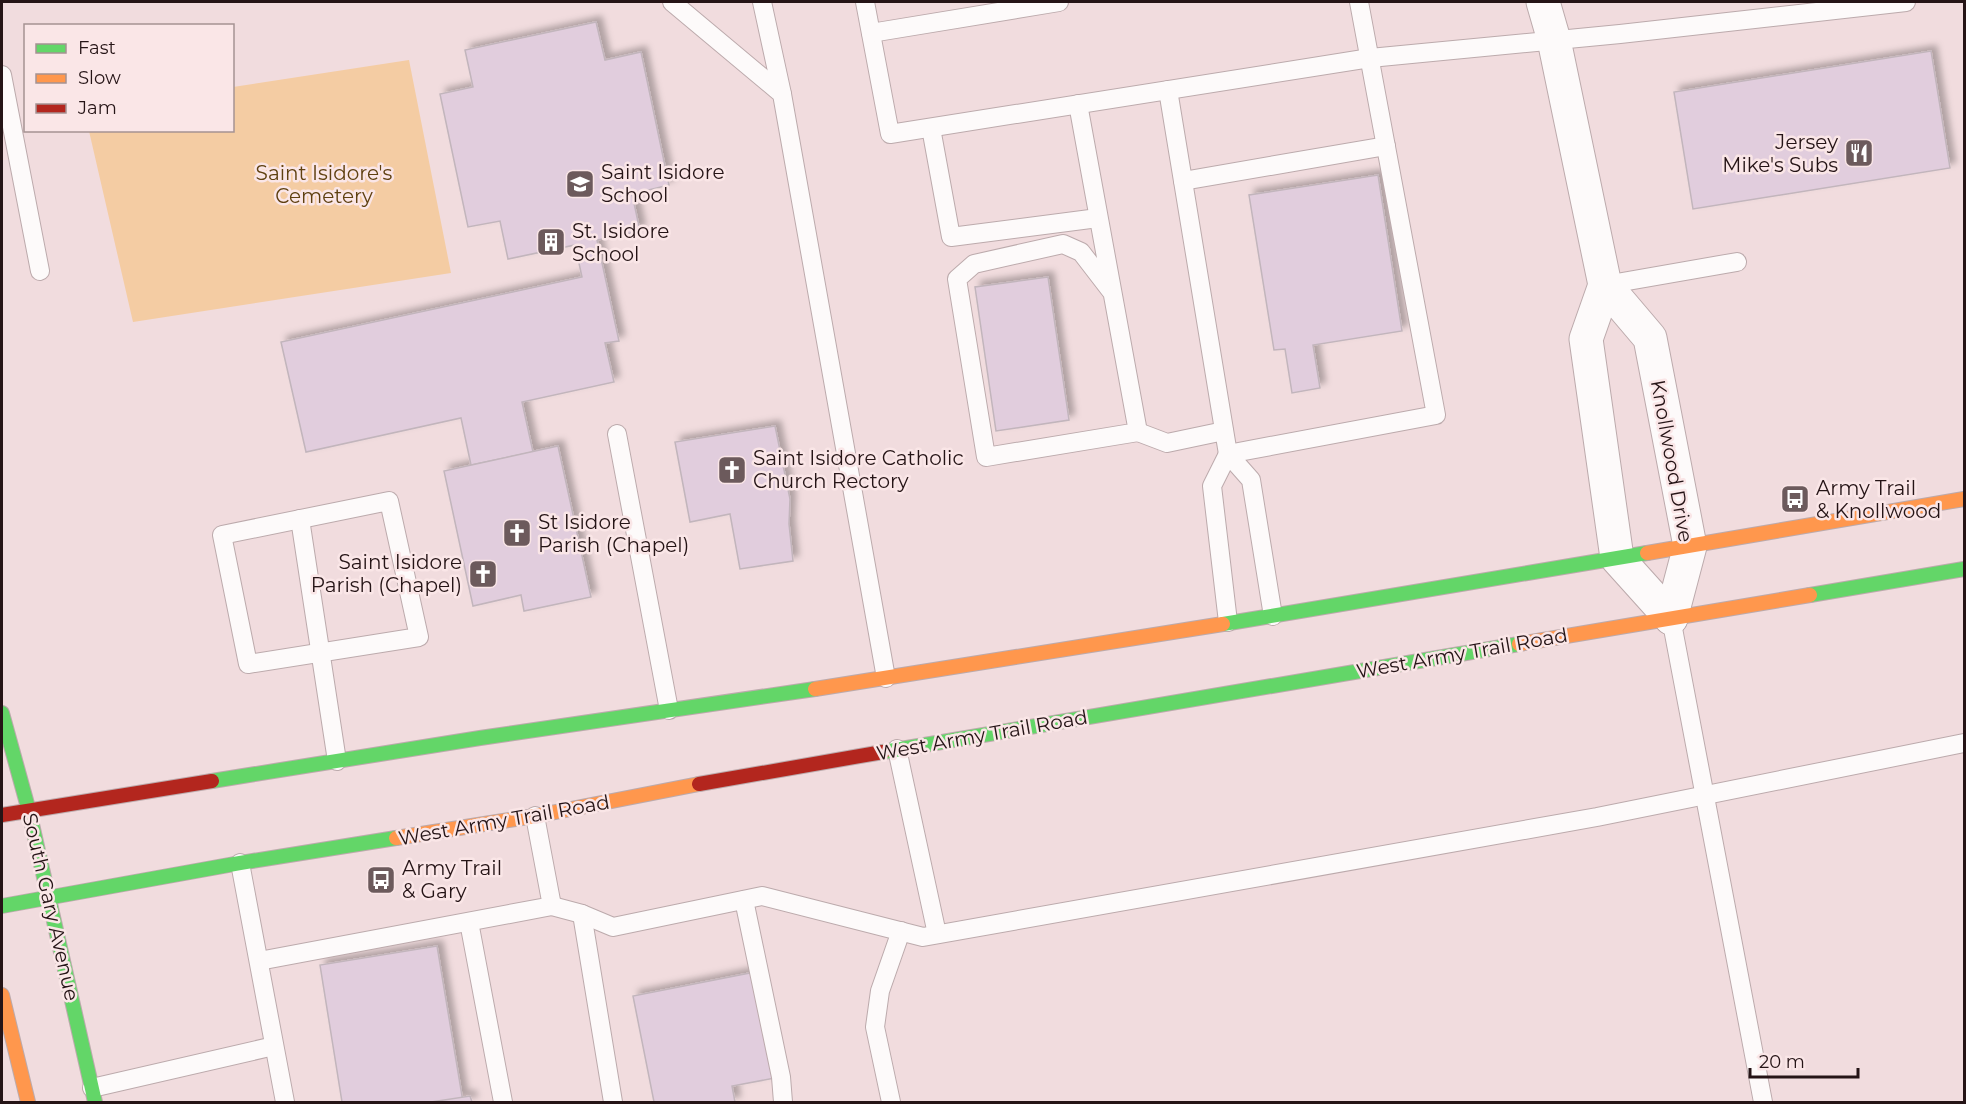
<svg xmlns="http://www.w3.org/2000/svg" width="1966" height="1104" font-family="Montserrat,sans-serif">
  <defs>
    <filter id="shadow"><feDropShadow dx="5.5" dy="-5.5" stdDeviation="3" flood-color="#0004"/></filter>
  </defs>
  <rect width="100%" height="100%" fill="#f1dcde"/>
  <polygon fill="#f4cca3" points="409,60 451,273 133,322 89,131 232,130 233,87"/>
  <g fill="#e1cddd" stroke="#c2b5bc" stroke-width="1.5" filter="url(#shadow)">
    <polygon points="596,22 605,60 641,52 669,185 632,194 640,231 597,240 619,341 605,343 614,382 522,402 533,452 471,465 461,418 306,452 281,342 582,277 575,245 508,259 500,221 468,227 440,94 473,87 465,50"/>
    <polygon points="1931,51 1950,168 1693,209 1674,92"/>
    <polygon points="1378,175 1402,331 1313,345 1320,388 1292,393 1285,349 1274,350 1249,195"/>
    <polygon points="1048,277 1069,420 996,431 975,287"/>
    <polygon points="775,426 790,499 789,524 793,561 740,569 730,514 690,522 675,442"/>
    <polygon points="558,446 591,597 524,611 521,595 473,606 444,471"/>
    <polygon points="437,946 463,1102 342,1102 320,965"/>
    <polygon points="755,972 775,1078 732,1086 735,1102 654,1102 633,996"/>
    <polygon points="470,1096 472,1102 431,1102"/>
  </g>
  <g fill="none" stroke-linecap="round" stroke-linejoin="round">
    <g stroke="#bcaaac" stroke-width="20">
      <g id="lane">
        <polyline points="672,2 782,94 886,678"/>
        <polyline points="762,2 782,94"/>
        <polyline points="865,2 890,134 1370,58 1620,34 1906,2"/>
        <polyline points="871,33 1059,2"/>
        <polyline points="2,75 40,271"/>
        <polyline points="1168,90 1228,454 1251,480 1273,616"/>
        <polyline points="1078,104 1138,432 986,457 957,279 974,264 1063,244 1081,252 1111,291"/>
        <polyline points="931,128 951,237 1098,218"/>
        <polyline points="1183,181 1386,146"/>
        <polyline points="1605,285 1737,262"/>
        <polyline points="1138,432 1167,443 1224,431"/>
        <polyline points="617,434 669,710"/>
        <polyline points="1228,454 1436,415 1359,2"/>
        <polyline points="1228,454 1212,486 1228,622"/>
        <polygon points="389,501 419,637 248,664 222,535"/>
        <polyline points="300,519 337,761"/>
        <polyline points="1671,618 1763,1102"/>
        <polyline points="897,749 937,934"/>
        <polyline points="240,863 285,1102"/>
        <polyline points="744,900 781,1077 783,1102"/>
        <polyline points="552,906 582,914 613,927 762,896 923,937 1597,817 1964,743"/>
        <polyline points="582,914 613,1102"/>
        <polyline points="469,922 503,1102"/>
        <polyline points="259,961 552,906 535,816"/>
        <polyline points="92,1088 274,1046"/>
        <polyline points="891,1102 875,1027 880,991 901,931"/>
      </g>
    </g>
    <g stroke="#bcaaac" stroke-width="35">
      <g id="street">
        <polyline points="1543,2 1554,40 1605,285 1650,338 1690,546 1671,618"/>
        <polyline points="1605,285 1586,339 1617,558 1671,618"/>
      </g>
    </g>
    <g stroke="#bcaaac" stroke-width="16">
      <g id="fast">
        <polyline points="1810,595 1964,569"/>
        <polyline points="1223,624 1647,553"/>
        <polyline points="2,713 29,811 95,1102"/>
        <polyline points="883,752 1519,644"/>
        <polyline points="212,781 480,738 815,689"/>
        <polyline points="2,906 240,863 396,838"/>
      </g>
    </g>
    <g stroke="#bcaaac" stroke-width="16">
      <g id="slow">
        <polyline points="1647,553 1964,499"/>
        <polyline points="1519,644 1810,595"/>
        <polyline points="815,689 1223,624"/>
        <polyline points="396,838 535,816 699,784"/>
        <polyline points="2,995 28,1102"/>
      </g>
    </g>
    <g stroke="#bcaaac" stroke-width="16">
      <g id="jam">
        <polyline points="699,784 883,752"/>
        <polyline points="2,815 212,781"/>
      </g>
    </g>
    <use href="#lane" stroke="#fdfafa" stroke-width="18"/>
    <use href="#street" stroke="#fdfafa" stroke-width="33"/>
    <use href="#fast" stroke="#63d668" stroke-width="14"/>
    <use href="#slow" stroke="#ff974d" stroke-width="14"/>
    <use href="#jam" stroke="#b3261e" stroke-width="14"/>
  </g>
  <defs>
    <g id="restaurant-square" transform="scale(1.5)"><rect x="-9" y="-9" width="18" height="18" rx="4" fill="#6c5a5c" stroke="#fae6e7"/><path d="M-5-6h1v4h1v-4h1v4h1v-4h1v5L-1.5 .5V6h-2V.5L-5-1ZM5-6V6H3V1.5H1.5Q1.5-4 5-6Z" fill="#fff"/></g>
    <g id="school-square" transform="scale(1.5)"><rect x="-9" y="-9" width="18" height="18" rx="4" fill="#6c5a5c" stroke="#fae6e7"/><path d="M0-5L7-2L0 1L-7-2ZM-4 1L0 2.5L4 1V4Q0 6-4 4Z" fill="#fff"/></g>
    <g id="building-square" transform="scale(1.5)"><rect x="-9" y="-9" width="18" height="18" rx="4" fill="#6c5a5c" stroke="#fae6e7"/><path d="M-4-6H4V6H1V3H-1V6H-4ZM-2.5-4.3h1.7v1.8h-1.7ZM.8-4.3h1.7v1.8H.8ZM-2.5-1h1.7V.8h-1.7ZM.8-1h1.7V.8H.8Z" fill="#fff"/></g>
    <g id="church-square" transform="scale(1.5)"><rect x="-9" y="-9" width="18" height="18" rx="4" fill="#6c5a5c" stroke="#fae6e7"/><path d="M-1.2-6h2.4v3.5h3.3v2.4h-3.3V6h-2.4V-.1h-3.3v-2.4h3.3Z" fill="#fff"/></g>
    <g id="bus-square" transform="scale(1.5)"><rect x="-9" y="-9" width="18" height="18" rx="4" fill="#6c5a5c" stroke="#fae6e7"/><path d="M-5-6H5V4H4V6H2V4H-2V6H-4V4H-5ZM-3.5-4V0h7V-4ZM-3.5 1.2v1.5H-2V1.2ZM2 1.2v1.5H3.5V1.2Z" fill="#fff"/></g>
  </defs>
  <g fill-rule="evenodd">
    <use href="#restaurant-square" x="1859" y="153"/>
    <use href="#school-square" x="580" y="184"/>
    <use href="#building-square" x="551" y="242"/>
    <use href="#church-square" x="732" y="470"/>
    <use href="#bus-square" x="1795" y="499"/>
    <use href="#church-square" x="517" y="533"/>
    <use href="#church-square" x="483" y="574"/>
    <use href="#bus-square" x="381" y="880"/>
  </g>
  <g text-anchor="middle" stroke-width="5" stroke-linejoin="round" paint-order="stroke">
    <g font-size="20" fill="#251416" stroke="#fae6e7" text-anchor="start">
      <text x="1838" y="149" text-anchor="end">Jersey<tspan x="1838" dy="23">Mike's Subs</tspan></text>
      <text x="601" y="179">Saint Isidore<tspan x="601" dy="23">School</tspan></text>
      <text x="572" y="238">St. Isidore<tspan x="572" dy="23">School</tspan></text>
      <text x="753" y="465">Saint Isidore Catholic<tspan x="753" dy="23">Church Rectory</tspan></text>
      <text x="1816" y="495">Army Trail<tspan x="1816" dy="23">&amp; Knollwood</tspan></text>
      <text x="538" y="529">St Isidore<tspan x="538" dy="23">Parish (Chapel)</tspan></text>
      <text x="462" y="569" text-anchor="end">Saint Isidore<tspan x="462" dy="23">Parish (Chapel)</tspan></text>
      <text x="402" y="875">Army Trail<tspan x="402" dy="23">&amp; Gary</tspan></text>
    </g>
    <g font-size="20" fill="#5f4010" stroke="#fae6e7">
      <text x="324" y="180">Saint Isidore's<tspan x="324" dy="23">Cemetery</tspan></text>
    </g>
    <g font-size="20" fill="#251416" stroke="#fae6e7">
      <text transform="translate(1672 461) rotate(80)" y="7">Knollwood Drive</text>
      <text transform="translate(1462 653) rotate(-10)" y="7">West Army Trail Road</text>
      <text transform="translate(982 735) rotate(-10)" y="7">West Army Trail Road</text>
      <text transform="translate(504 820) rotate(-10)" y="7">West Army Trail Road</text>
      <text transform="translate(51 907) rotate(77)" y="7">South Gary Avenue</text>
    </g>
  </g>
  <rect width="1966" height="1104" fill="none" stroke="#251416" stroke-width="6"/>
  <rect x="24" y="24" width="210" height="108" fill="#fae6e7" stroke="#a59293" stroke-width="1.5"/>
  <rect x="36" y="44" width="30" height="9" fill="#63d668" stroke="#a59293" stroke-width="1.5"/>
  <text x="78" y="54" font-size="18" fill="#251416">Fast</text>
  <rect x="36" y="74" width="30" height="9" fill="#ff974d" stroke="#a59293" stroke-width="1.5"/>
  <text x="78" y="84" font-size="18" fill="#251416">Slow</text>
  <rect x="36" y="104" width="30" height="9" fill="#b3261e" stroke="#a59293" stroke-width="1.5"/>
  <text x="78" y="114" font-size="18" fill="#251416">Jam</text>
  <path d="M1750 1068v9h108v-9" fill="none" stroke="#251416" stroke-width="3"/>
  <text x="1759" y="1068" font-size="18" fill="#251416" stroke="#fae6e7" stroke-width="4.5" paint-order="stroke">20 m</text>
</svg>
